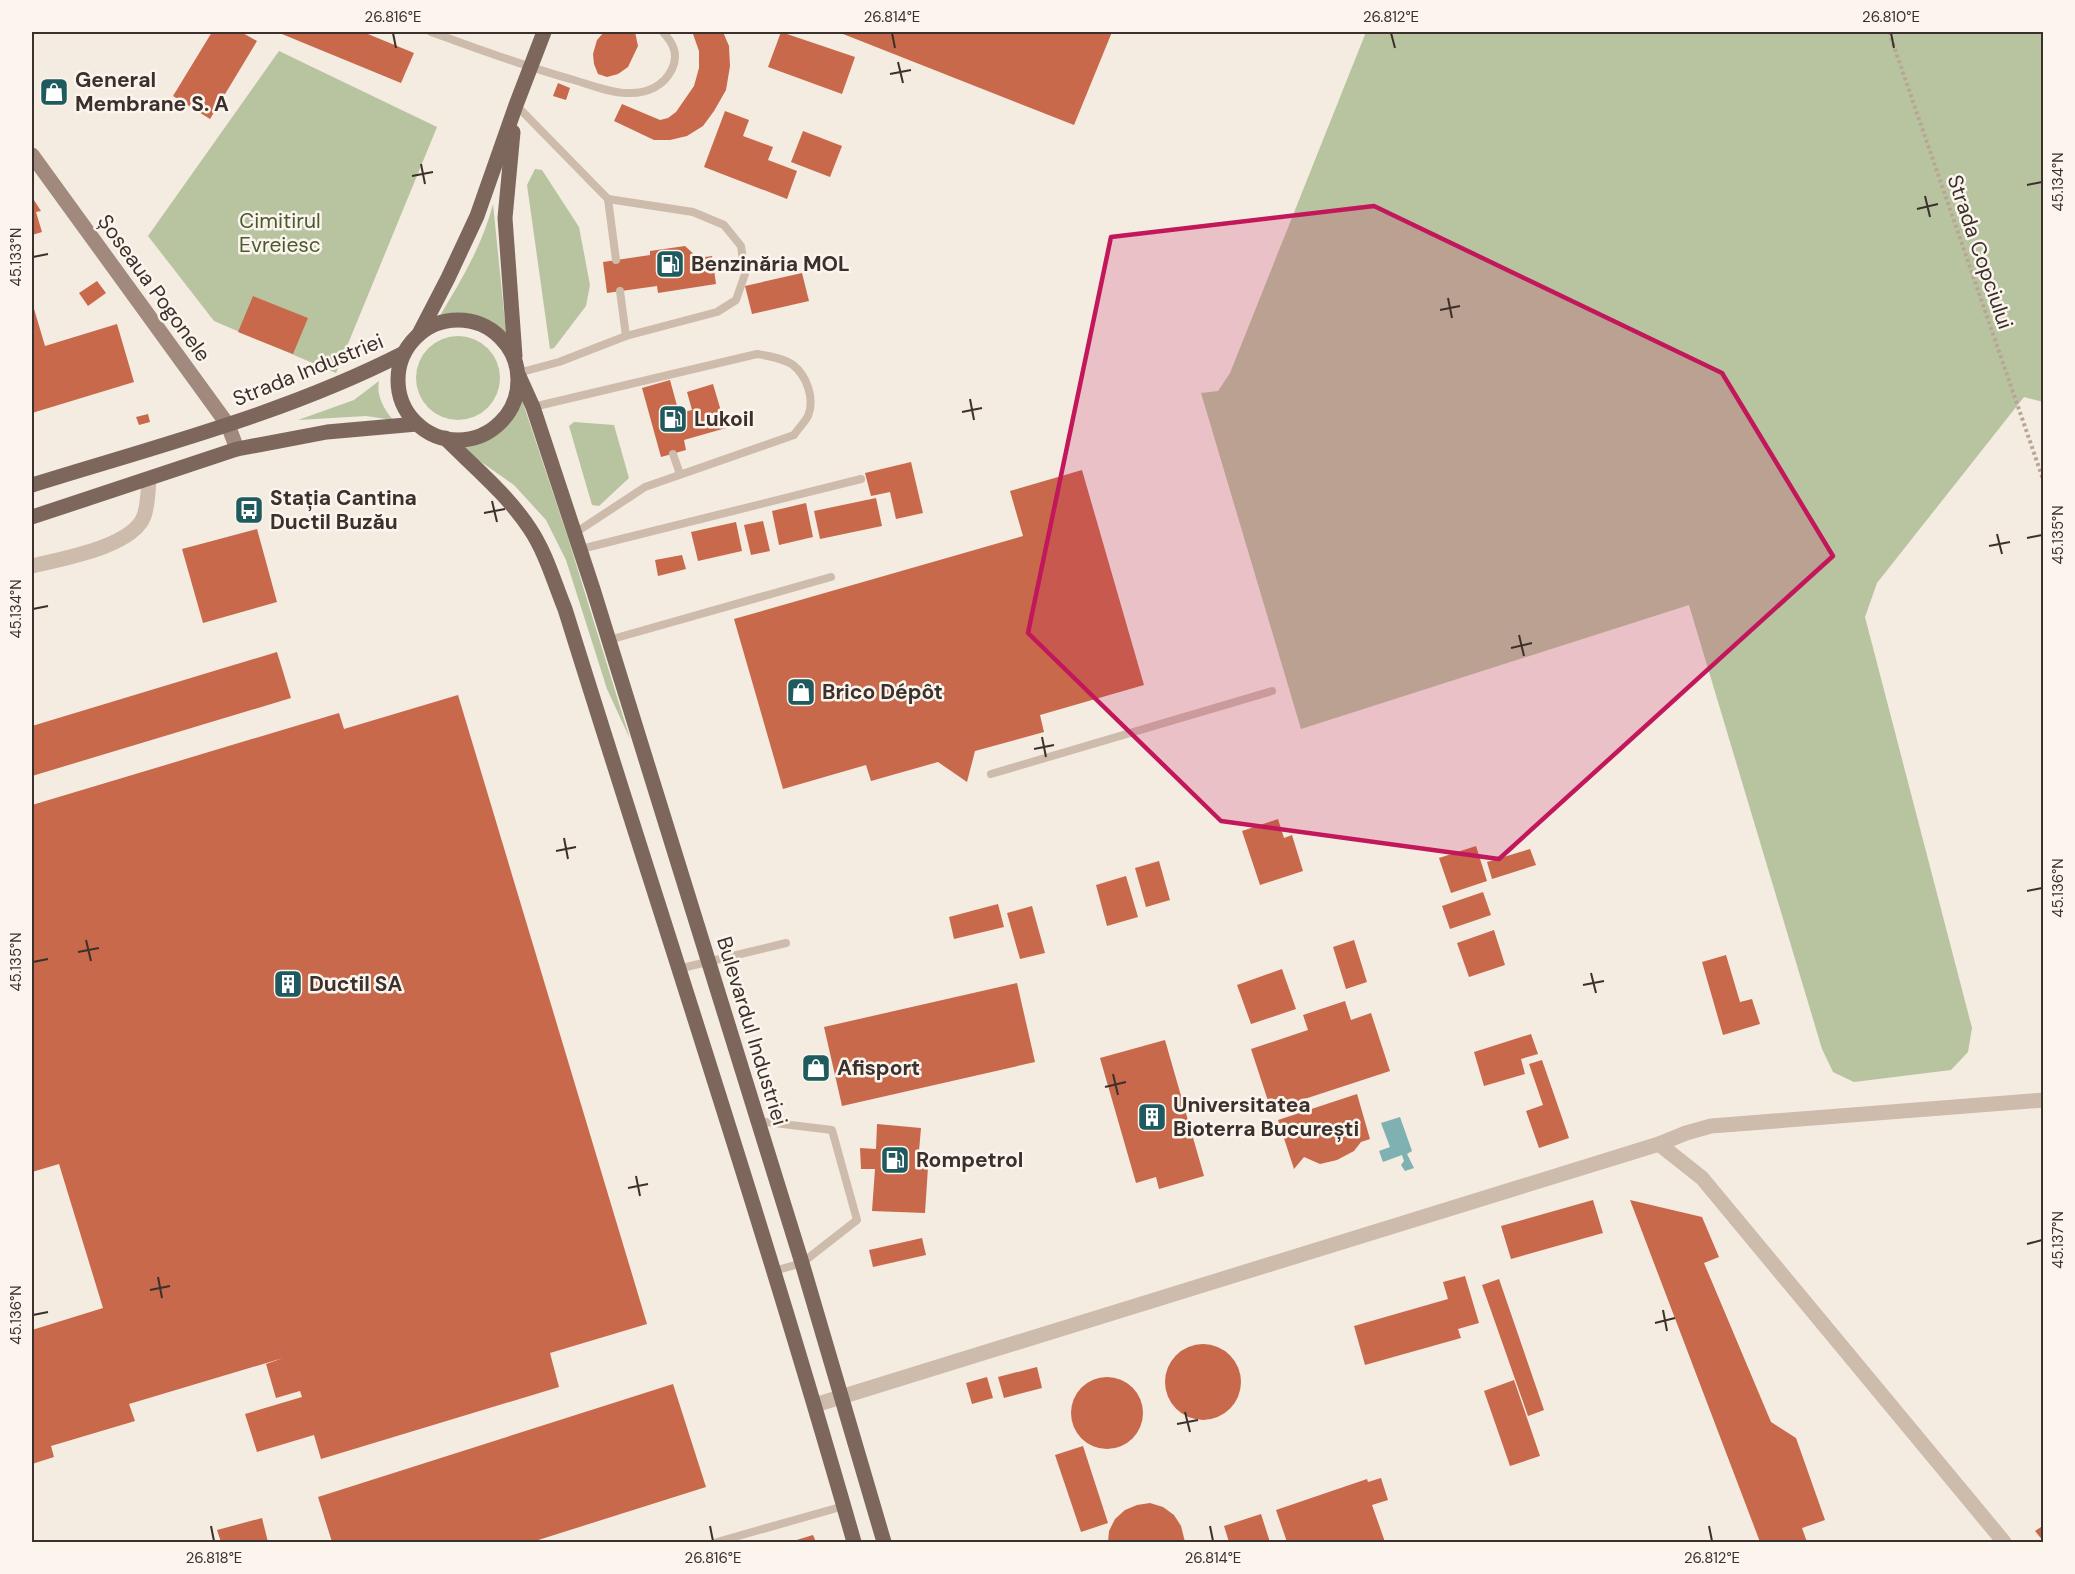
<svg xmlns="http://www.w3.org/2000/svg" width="2075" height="1574" font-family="'DM Sans',sans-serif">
  <rect width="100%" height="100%" fill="#f4ebe1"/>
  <g fill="#b8c4a0">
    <polygon points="1366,32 2043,32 2043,402 2024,397 1877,583 1865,617 1972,1028 1968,1052 1951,1070 1854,1082 1833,1072 1822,1049 1689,605 1301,729 1201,393 1218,391 1230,373"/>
    <polygon points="279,51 437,127 336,373 214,321 148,236"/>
    <polygon points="535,169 542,170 579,227 590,285 586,306 554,348 550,349 527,185"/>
    <path d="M493,204L506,332C485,317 464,310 438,319C460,282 482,247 493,204Z"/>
    <circle cx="458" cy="378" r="42"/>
    <path d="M379,381C376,396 384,409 393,420L366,416L298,420L354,400Z"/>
    <path d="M522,400L568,538L630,739L607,689L566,560L546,520L514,485L460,447C485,438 515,428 522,400Z"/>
    <polygon points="574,422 614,425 629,478 599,506 592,505 569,426"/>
  </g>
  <polygon fill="#7fb0b2" points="1400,1117 1412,1151 1407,1154 1414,1168 1405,1171 1401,1165 1404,1161 1402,1155 1383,1162 1379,1151 1390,1147 1381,1123"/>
  <g fill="#c8694b">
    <polygon points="212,32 241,32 257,41 210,119 173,96"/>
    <polygon points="277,32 363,32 414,53 401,83"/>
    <polygon points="604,32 635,32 638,46 628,67 618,74 607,77 598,74 594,64 593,54 597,40"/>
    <polygon points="687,32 723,32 729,46 730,66 726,90 714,111 703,126 687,136 670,140 654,140 614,121 622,104 660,120 668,118 676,112 694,86 699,68 699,51 693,34"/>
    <polygon points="781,32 855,57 842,94 768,67"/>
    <polygon points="838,32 1112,32 1074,125"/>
    <polygon points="558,83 570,88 566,100 553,96"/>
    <polygon points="725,111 749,120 743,136 773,147 768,160 797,171 787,199 704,167"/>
    <polygon points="803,131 842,146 830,177 791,162"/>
    <polygon points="32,197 41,211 36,212 42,232 32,235"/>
    <polygon points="685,246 698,258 712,256 716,284 658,293 657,286 607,293 603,262 650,255 650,251"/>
    <polygon points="802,273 809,301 752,314 745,286"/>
    <polygon points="97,281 106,293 88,306 79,293"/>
    <polygon points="253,296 308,318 293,354 238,332"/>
    <polygon points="32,302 45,346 117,324 134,382 32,413"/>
    <polygon points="670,380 679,413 692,410 687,392 713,384 726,428 684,440 686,450 661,457 642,388"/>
    <polygon points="148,414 150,422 139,425 136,417"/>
    <polygon points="911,462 923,513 896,519 890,492 871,496 865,473"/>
    <polygon points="1082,470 1144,685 1040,715 1044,732 975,751 967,782 938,762 871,781 866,765 783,789 734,619 1023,536 1010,491"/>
    <polygon points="876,498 882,526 820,539 814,511"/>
    <polygon points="806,503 813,537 779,545 772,511"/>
    <polygon points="763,521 770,551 751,555 744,525"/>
    <polygon points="736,522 742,551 698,561 691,532"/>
    <polygon points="257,529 277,602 203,623 182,549"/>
    <polygon points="682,555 686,569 658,576 655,560"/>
    <polygon points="277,652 291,698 32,776 32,726"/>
    <polygon points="458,695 647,1324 550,1353 559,1387 321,1459 314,1435 257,1452 245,1414 302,1397 300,1391 276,1398 266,1364 283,1358 129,1404 135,1421 51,1446 54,1457 32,1464 32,1330 103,1308 59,1164 32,1172 32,805 339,713 344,729"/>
    <polygon points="1278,819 1284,838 1292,835 1303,871 1260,885 1242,831"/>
    <polygon points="1476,846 1487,881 1451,893 1439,858"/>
    <polygon points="1530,849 1536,865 1492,879 1487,862"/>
    <polygon points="1159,861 1170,900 1146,907 1135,868"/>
    <polygon points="1126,876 1138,917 1107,926 1096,885"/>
    <polygon points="1483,892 1491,915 1450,929 1442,906"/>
    <polygon points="998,904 1004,927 954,939 949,917"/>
    <polygon points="1032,906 1045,953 1020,959 1007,913"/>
    <polygon points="1494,930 1505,965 1469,977 1457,943"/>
    <polygon points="1354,940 1367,982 1346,989 1333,947"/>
    <polygon points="1726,955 1740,1002 1752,999 1760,1024 1723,1035 1702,962"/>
    <polygon points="1282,969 1296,1009 1251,1024 1237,985"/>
    <polygon points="1017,983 1035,1062 842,1106 824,1027"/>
    <polygon points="1345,1001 1351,1020 1371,1013 1390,1071 1271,1110 1251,1049 1308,1030 1303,1015"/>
    <polygon points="1531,1034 1538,1054 1521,1059 1525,1074 1484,1086 1474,1052"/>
    <polygon points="1165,1040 1204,1176 1159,1189 1156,1177 1136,1183 1100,1058"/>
    <polygon points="1542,1060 1569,1138 1539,1148 1526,1111 1543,1105 1529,1064"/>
    <polygon points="1357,1094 1370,1139 1361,1142 1354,1151 1337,1160 1320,1164 1304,1157 1294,1169 1278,1120"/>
    <polygon points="877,1124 921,1128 919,1151 929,1152 925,1213 872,1211 875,1169 861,1169 860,1148 876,1149"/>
    <polygon points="1593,1200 1603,1233 1511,1259 1501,1226"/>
    <polygon points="1630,1200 1702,1217 1719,1257 1704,1263 1771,1422 1796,1438 1825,1520 1802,1528 1807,1542 1760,1542"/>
    <polygon points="922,1238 926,1255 873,1267 869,1250"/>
    <polygon points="1465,1276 1479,1323 1458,1329 1461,1338 1365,1365 1354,1326 1448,1299 1443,1282"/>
    <polygon points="1499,1279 1544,1410 1528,1416 1482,1285"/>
    <circle cx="1203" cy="1382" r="38"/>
    <polygon points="1037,1367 1042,1388 1004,1398 998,1377"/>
    <circle cx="1107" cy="1413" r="36"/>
    <polygon points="987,1377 993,1398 972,1404 966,1383"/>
    <polygon points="1514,1380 1540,1456 1510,1466 1484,1391"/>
    <polygon points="673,1384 706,1487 532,1542 332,1542 318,1497"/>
    <polygon points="1083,1446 1108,1523 1081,1532 1055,1455"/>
    <polygon points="1381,1478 1388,1500 1372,1505 1385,1542 1287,1542 1276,1510 1367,1479 1368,1482"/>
    <polygon points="1150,1503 1163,1507 1174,1515 1181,1526 1185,1542 1108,1542 1109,1531 1115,1519 1125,1510 1137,1505"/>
    <polygon points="1261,1514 1270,1542 1229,1542 1224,1526"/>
    <polygon points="262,1518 268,1542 221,1542 217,1530"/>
    <polygon points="2044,1525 2044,1542 2035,1531"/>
    <polygon points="813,1535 816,1542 790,1542"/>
  </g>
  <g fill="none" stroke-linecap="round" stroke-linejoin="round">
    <polyline stroke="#b9a596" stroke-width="4" stroke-dasharray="3 3" stroke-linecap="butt" points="1889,32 2044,482"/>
    <g stroke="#cdbbac" stroke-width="8">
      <path d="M431,32C479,49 526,67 574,80C591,85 610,93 627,93C647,94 664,86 672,69C679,54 673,43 663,32"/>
      <polyline points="516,105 608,199 616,260"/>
      <polyline points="608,199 693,212 724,225 741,246 745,274 736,300 717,312 626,336"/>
      <polyline points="518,373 559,362 626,336 620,291"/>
      <path d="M533,407L757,354C768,356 783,358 793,365C807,376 815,399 808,416C805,422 798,429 794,435L645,487L575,533"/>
      <polyline points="673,454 680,474"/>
      <polyline points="581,549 861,479"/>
      <polyline points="609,640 831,577"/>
      <polyline points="991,774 1272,691"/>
      <polyline points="678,969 786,943"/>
      <polyline points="758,1121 832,1130 857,1220 802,1263 774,1271"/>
      <polyline points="717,1542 844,1506"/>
    </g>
    <g stroke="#cdbbac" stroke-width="15">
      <path d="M32,566C60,559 133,547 144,516C148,505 148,491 149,479"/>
      <polyline points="1659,1144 1702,1178 2004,1542"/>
      <polyline points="815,1405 1659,1144 1686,1133 1711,1126 2044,1100"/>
    </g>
    <polyline stroke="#a18a7d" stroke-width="15" points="32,155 228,425 237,449"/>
    <g stroke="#7d675c" stroke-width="15">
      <polyline points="513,132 505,218 515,356"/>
      <circle cx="458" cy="380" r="60"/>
      <polyline points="419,334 448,278 477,216 516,105 544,32"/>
      <polyline points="519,376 533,407 593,589 802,1263 884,1542"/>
      <path d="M445,438C474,467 507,494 530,529C546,553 554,582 565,609C662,920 765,1229 854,1542"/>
      <path d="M32,485C157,446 287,413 404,353"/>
      <polyline points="32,517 237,449 327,432 417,424"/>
    </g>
  </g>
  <path fill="#c2185b" fill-opacity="0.2" stroke="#c2185b" stroke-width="4.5" stroke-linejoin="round" d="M1374,206L1722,373L1833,556L1499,859L1221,821L1028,633L1111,237Z"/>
  <path fill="none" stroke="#3b302b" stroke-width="2" d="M393,33L396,48M892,33L895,48M1391,33L1395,48M1891,33L1894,48M898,62L903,83M890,74L911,70M421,164L425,184M412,176L433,172M2027,185L2042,182M1925,196L1930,217M1917,209L1938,204M33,257L48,254M1448,298L1452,318M1440,310L1460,306M970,399L974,420M962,412L982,408M492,501L497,522M484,513L505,509M1997,534L2002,554M2027,538L2042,535M1989,546L2010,542M33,609L48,606M1519,635L1524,656M1511,648L1532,643M1042,737L1046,757M1034,749L1054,745M564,838L568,859M556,851L576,847M2027,891L2042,888M86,940L91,961M78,952L99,948M33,962L48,959M1591,973L1596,993M1583,985L1604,981M1113,1074L1118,1095M1105,1087L1126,1082M636,1176L640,1196M628,1188L648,1184M2027,1244L2042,1240M158,1277L162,1298M150,1290L170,1286M1663,1310L1667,1331M33,1315L48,1312M1655,1323L1675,1318M1185,1412L1190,1432M1177,1424L1198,1420M211,1526L214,1541M710,1526L713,1541M1210,1526L1213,1541M1709,1526L1712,1541"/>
  <defs>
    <g id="shop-square" transform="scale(1.5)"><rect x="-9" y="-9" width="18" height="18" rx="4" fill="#1f5a5e" stroke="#fbf5ee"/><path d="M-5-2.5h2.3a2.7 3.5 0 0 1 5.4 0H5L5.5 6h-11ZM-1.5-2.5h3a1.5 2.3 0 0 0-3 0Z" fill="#fff"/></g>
    <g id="fuel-square" transform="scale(1.5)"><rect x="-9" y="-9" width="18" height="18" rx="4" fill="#1f5a5e" stroke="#fbf5ee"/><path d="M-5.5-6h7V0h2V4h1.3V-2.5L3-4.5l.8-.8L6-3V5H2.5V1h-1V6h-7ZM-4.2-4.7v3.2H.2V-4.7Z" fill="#fff"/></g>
    <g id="bus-square" transform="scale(1.5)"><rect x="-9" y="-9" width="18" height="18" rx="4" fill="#1f5a5e" stroke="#fbf5ee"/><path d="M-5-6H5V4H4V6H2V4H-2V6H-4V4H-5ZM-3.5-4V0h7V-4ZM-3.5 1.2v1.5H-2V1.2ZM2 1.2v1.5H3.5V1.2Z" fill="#fff"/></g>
    <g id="building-square" transform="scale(1.5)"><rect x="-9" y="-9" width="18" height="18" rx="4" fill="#1f5a5e" stroke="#fbf5ee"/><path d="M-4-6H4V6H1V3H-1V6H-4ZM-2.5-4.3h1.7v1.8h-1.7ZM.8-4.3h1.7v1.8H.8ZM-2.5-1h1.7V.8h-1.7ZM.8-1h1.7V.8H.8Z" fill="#fff"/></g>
  </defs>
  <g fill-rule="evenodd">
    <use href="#shop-square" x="54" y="92"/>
    <use href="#fuel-square" x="670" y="264"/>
    <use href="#fuel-square" x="673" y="419"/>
    <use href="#bus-square" x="249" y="510"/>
    <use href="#shop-square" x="801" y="692"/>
    <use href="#building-square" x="288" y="984"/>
    <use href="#shop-square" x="816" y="1068"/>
    <use href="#building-square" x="1152" y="1117"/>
    <use href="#fuel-square" x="895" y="1160"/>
  </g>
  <g text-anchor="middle" stroke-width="5" stroke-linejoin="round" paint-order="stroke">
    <g font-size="21" font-weight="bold" fill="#3b302b" stroke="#fbf5ee" text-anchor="start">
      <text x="75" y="87">General<tspan x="75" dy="24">Membrane S. A</tspan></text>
      <text x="691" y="271">Benzinăria MOL</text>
      <text x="694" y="426">Lukoil</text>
      <text x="270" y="505">Stația Cantina<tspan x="270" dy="24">Ductil Buzău</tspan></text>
      <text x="822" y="699">Brico Dépôt</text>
      <text x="309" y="991">Ductil SA</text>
      <text x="837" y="1075">Afisport</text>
      <text x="1173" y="1112">Universitatea<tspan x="1173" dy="24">Bioterra București</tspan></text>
      <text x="916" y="1167">Rompetrol</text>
    </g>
    <g font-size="21" fill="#4a5a2e" stroke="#fbf5ee">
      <text x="280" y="228">Cimitirul<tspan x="280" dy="24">Evreiesc</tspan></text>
    </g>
    <g font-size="21" fill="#3b302b" stroke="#fbf5ee">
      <text transform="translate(1980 252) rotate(71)" y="7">Strada Copciului</text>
      <text transform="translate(154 288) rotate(54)" y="7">Șoseaua Pogonele</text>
      <text transform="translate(308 370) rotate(-22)" y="7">Strada Industriei</text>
      <text transform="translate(752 1031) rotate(73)" y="7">Bulevardul Industriei</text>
    </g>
  </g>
  <rect width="2075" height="1574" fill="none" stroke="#fbf5ee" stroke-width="66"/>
  <rect x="33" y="33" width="2009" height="1508" fill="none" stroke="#3b302b" stroke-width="2"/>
  <g font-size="15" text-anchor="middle" fill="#3b302b">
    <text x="393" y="22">26.816°E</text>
    <text x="892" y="22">26.814°E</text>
    <text x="1391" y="22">26.812°E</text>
    <text x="1891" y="22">26.810°E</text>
    <text transform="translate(2058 182) rotate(-90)" y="5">45.134°N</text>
    <text transform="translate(16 257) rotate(-90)" y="5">45.133°N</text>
    <text transform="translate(2058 535) rotate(-90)" y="5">45.135°N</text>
    <text transform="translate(16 609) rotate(-90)" y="5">45.134°N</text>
    <text transform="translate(2058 888) rotate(-90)" y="5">45.136°N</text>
    <text transform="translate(16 962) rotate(-90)" y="5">45.135°N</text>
    <text transform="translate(2058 1240) rotate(-90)" y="5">45.137°N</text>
    <text transform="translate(16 1315) rotate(-90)" y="5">45.136°N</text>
    <text x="214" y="1563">26.818°E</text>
    <text x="713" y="1563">26.816°E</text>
    <text x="1213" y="1563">26.814°E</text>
    <text x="1712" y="1563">26.812°E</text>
  </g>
</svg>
